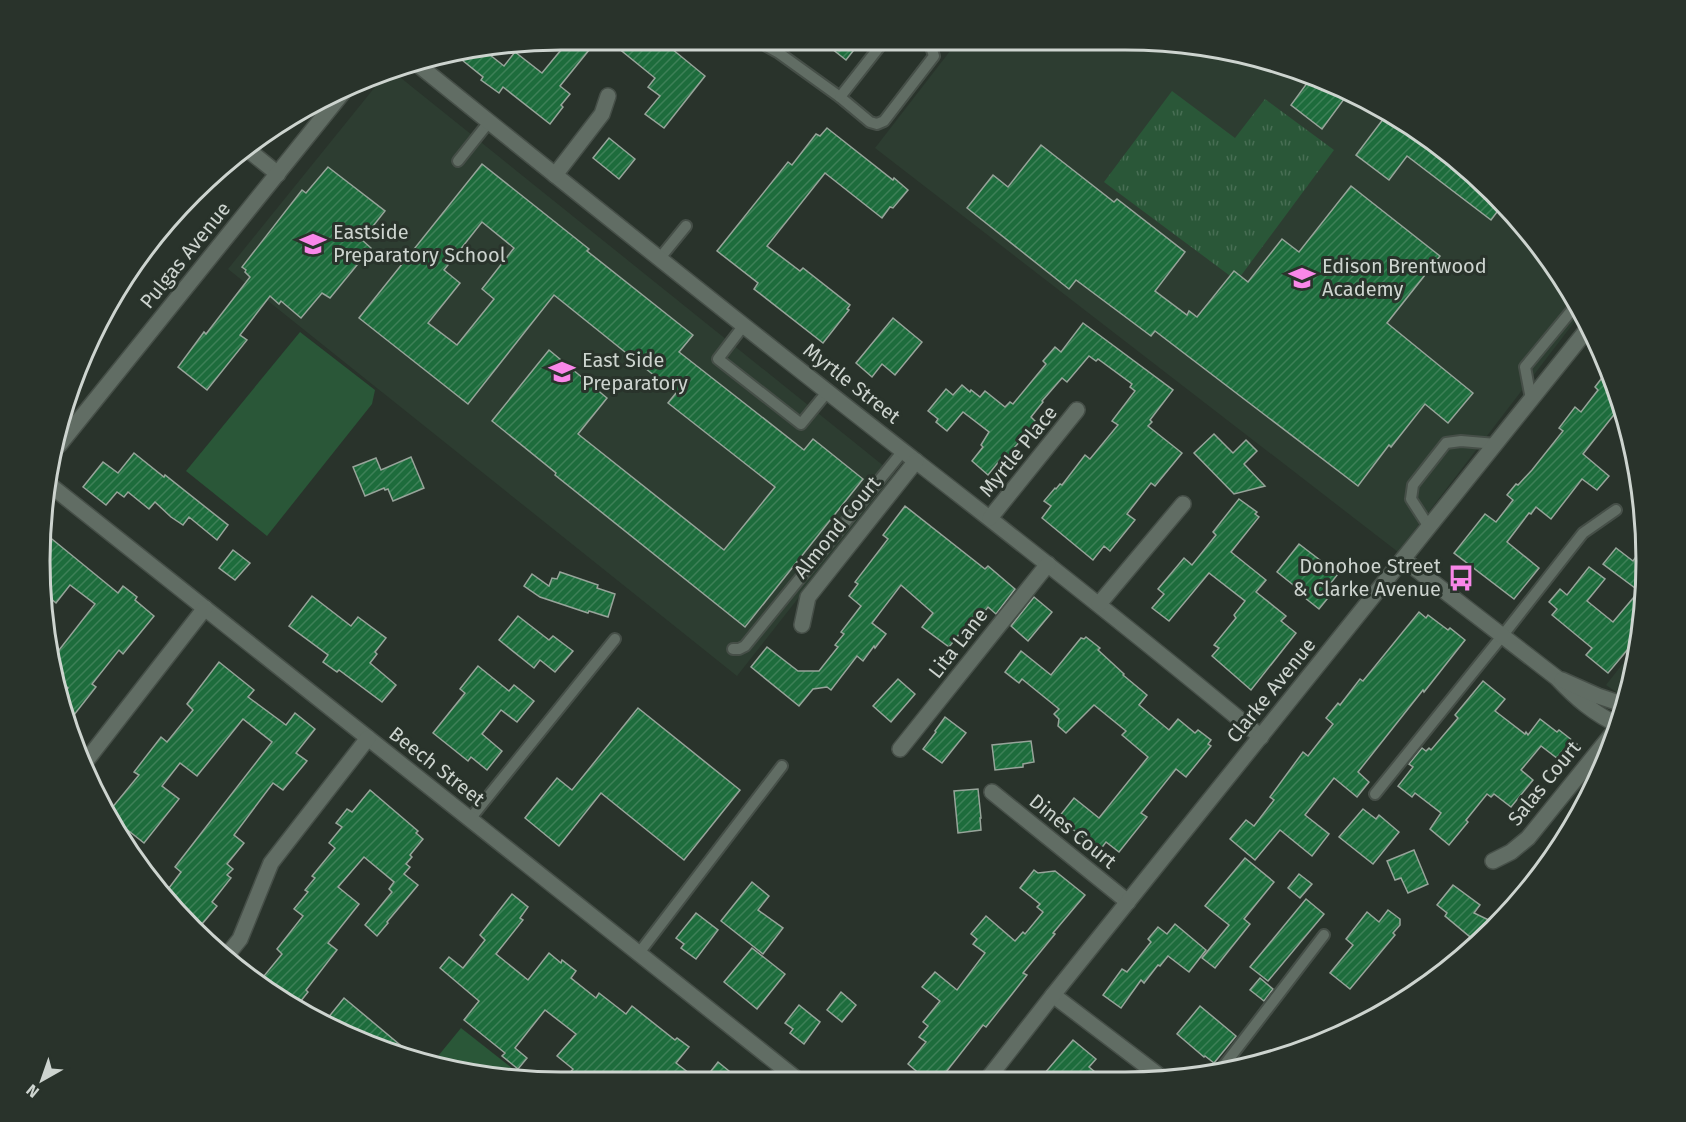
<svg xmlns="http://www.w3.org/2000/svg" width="1686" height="1122" viewBox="0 0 1686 1122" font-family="'Fira Sans',sans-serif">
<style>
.built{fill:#2d3d31}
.grass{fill:url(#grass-tufts)}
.garden{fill:#2a5738}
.building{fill:url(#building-hatch);stroke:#97a49a;stroke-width:1.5;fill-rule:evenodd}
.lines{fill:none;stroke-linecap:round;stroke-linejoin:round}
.lane-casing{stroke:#464f48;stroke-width:14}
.street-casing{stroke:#464f48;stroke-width:18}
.secondary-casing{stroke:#464f48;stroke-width:18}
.lane{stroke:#616d64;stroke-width:10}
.street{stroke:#616d64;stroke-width:15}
.secondary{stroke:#616d64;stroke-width:15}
.labels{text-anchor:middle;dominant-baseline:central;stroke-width:6;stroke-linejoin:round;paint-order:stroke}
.poi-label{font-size:20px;fill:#cdd4cf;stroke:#29332b;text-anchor:start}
.street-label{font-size:20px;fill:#cdd4cf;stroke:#29332b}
.rim{fill:none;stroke:#cdd4cf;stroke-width:3}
</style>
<defs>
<pattern id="grass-tufts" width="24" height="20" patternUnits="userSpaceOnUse" patternTransform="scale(1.5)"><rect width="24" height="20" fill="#2a5738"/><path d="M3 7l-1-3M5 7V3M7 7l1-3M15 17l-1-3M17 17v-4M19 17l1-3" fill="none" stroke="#486e54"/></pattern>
<pattern id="building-hatch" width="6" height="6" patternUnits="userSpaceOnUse" patternTransform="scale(1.5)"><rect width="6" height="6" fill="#1d6c3c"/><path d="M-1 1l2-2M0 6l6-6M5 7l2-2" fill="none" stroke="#3d8057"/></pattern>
</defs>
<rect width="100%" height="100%" fill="#29332b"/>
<!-- built -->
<g class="built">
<polygon points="957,42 1193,44 1356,93 1469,169 1539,244 1582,312 1398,552 875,148"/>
<polygon points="389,78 401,78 895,475 737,676 228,269 379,82"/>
<polygon points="1639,643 1626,699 1606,685"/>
</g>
<!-- grass -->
<polygon class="grass" points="1172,91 1235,138 1265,99 1334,150 1237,281 1104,182"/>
<!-- garden -->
<g class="garden">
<polygon points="300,332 375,390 372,404 267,536 186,471"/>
<polygon points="461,1028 526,1079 493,1078 434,1061"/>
</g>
<!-- building -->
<g class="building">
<polygon points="570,39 598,39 560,86 570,94 561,105 563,107 550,124 503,87 499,93 481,80 483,77 457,56 485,51 504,66 515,52 542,73"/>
<polygon points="607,39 679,40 672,49 705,76 664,128 645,114 660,96 648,87 655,78"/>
<polygon points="822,41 861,41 846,60"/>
<polygon points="1310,79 1350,91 1322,129 1291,105"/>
<polygon points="1387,114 1469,169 1503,204 1491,220 1407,156 1389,180 1356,155"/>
<polygon points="827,128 893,180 894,178 908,190 893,208 890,207 882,218 825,173 767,246 800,271 803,268 850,305 847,309 849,310 823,343 754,289 758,283 717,251 788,162 792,165 816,134 820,136"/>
<polygon points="609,138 635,159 619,179 593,158"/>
<polygon points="1041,145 1114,202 1117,199 1185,252 1155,291 1187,315 1189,311 1197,317 1234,271 1248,282 1282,239 1299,252 1351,186 1440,256 1387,323 1473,393 1448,423 1425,404 1391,447 1389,445 1358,486 1155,331 1151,336 1076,280 1069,289 967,208 993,175 1008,187"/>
<path d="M482,164L589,249L587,251L693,335L679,352L804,450L813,439L863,479L745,627L555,475L556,473L492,421L549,350L607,398L578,434L724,550L775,487L668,403L676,393L554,295L468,404L359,318ZM482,222L514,248L482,289L494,299L457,345L428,323L460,283L444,270Z"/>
<polygon points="328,167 385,211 362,240 371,248 330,298 322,293 301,318 281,301 279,304 270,296 240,335 247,340 207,390 178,367 204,332 206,334 250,277 245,272 246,270 242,267 302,190 306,193"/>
<polygon points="893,318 922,342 895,375 882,364 872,377 856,363"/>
<polygon points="1083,323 1173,390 1150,420 1152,422 1148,426 1182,453 1155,486 1151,483 1127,514 1135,520 1110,551 1104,546 1093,560 1042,518 1051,506 1044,501 1055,488 1056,489 1060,484 1062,485 1085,455 1090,459 1118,425 1112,421 1135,391 1130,387 1132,384 1098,359 1096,361 1089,356 1067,382 1062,378 1042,401 1043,402 1031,417 1036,422 1015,447 1017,449 1005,465 1000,460 988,475 972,461 983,447 981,445 989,432 963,412 947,431 936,422 938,419 928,411 946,389 953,395 962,385 970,392 971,390 980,397 985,391 1005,407 1010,402 1013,404 1046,364 1043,361 1055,347 1061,352"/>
<polygon points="1608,370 1623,409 1620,407 1583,454 1609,476 1597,490 1582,479 1551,519 1536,507 1531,514 1529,513 1507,542 1539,568 1514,599 1454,553 1485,514 1496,522 1513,500 1507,495 1516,484 1518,485 1532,470 1563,431 1559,428 1575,407 1581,412 1598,390 1595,387"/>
<polygon points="1214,434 1233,453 1246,440 1257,451 1244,464 1265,486 1234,494 1194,453"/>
<polygon points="134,453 164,477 165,475 228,525 217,540 189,517 183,525 171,517 155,502 149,509 128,492 124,497 117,492 106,505 83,487 103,462 118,473"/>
<polygon points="411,457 424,488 393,501 388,489 385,490 384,488 365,496 353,467 376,458 381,470"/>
<polygon points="1239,499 1257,512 1255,514 1259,517 1231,552 1266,580 1256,592 1286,616 1281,621 1296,633 1251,690 1212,656 1219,648 1214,645 1236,618 1234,615 1245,601 1209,573 1169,621 1152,608 1164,594 1158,589 1184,558 1192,565 1216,535 1213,532"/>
<polygon points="905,506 985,569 988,566 1015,589 996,614 988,607 977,621 973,617 949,647 922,627 933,613 901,585 872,623 886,634 875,648 874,646 863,661 857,656 831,690 827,687 813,689 799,706 751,667 767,647 798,671 819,671 838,647 835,645 844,634 841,632 861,606 849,596 858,584 855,582 888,539 883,535"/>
<polygon points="47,535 118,593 123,586 137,597 135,600 154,616 123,654 119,650 92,684 96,687 70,720 62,697 68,688 54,677 49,663 95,604 70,585 56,603 44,593 41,543"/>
<polygon points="1299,544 1338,574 1326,589 1332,593 1319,609 1295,590 1297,588 1277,572"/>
<polygon points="1645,544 1643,626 1637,634 1639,636 1608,673 1586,655 1592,648 1552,615 1557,609 1549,602 1560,589 1567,595 1589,567 1605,579 1587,601 1613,622 1639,591 1603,564 1616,548 1633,561"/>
<polygon points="233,550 250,563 235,580 219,568"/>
<polygon points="560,572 598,585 597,588 615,594 608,617 589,611 588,613 540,597 524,586 532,574 549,586 552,578 557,579"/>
<polygon points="312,596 351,626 358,617 386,638 375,652 377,654 370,663 396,685 382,702 339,670 337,672 323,662 328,655 289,626"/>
<polygon points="1034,597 1052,612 1028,641 1011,626"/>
<polygon points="1419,612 1426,618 1428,615 1448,630 1450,628 1465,640 1424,692 1423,690 1358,772 1369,782 1357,797 1334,778 1305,815 1329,834 1312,856 1280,830 1255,860 1230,839 1246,820 1254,826 1274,800 1270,797 1303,752 1308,756 1333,724 1326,718 1338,703 1340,705 1360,679 1363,681"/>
<polygon points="518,616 549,640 553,636 573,651 555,672 540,660 534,668 499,640"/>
<polygon points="1086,637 1100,648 1098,650 1124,674 1123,675 1147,695 1139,705 1169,730 1178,719 1195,733 1198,730 1211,740 1208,744 1211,746 1186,777 1176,769 1141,813 1147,817 1119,852 1106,842 1100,850 1058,818 1074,798 1099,818 1148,757 1122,735 1126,731 1094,705 1066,733 1058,726 1059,719 1054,714 1059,709 1022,679 1019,683 1005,672 1021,651 1051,675 1081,638 1084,639"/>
<polygon points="219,662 254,690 248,697 286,725 295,713 315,729 296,753 307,761 283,790 273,783 234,835 244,843 227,864 233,869 227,875 231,878 212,902 217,906 197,930 166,892 181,872 175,867 272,742 243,719 197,776 180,763 162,786 179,799 144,843 120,824 115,830 109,822 106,815 139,775 134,772 161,737 167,742 193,710 187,704"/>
<polygon points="478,666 509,691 514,685 534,701 517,722 501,710 482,734 502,751 487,770 471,757 468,761 433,733 465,693 460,689"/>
<polygon points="898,679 915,694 891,722 873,706"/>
<polygon points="1483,681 1505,699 1495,711 1525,734 1526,732 1528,735 1540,719 1557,732 1559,730 1577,744 1562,762 1541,746 1521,770 1533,780 1511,807 1494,794 1491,797 1487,794 1466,820 1468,822 1449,845 1430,829 1441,813 1415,793 1412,797 1398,786 1413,767 1409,764 1422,748 1426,751 1429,748 1431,750 1458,718 1455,715"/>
<polygon points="638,708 740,790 684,860 601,793 559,846 525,818 557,778 572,790"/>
<polygon points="945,717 966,733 942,763 923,749 936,732 935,731"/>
<polygon points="1031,741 1034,762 1023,764 1023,767 995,770 992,745"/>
<polygon points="978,789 981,818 980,818 981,830 958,833 954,791"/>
<polygon points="370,790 418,831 416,833 423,839 410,855 412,857 406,864 410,867 404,874 418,885 387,922 388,923 377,936 365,925 392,892 389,889 394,882 364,857 338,887 359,904 328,943 337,950 306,990 308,992 296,1007 259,982 282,954 277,949 303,916 294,909 308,892 305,890 315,878 312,876 335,848 329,843 342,827 336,823 347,809 352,812"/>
<polygon points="1363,809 1376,819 1379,815 1399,832 1373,864 1339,837"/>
<polygon points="1414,850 1428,884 1408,893 1401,878 1395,880 1387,861"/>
<polygon points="1245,858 1274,882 1244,919 1250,924 1215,968 1202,958 1229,925 1205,906"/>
<polygon points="1034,870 1038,873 1055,871 1085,895 1053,933 1055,934 1023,973 1027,975 986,1027 983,1025 939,1081 928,1081 908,1064 926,1042 919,1037 928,1026 923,1022 940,1001 922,987 935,972 957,990 985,953 973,944 977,939 971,934 986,916 1015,941 1023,932 1025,934 1043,912 1037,907 1040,904 1020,888"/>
<polygon points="1299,874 1312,884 1300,898 1288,888"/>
<polygon points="752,882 769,896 758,910 783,928 763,954 721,921"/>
<polygon points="1453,885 1480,905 1474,913 1497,924 1479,941 1469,936 1445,916 1447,913 1437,905"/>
<polygon points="512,894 528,907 520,918 523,920 496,954 528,980 549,953 561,963 562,960 576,971 571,978 596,998 599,993 626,1014 632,1006 675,1040 677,1038 689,1047 676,1063 698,1080 663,1079 655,1073 650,1079 565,1079 573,1069 557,1056 576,1034 545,1010 515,1048 527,1058 518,1069 502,1056 505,1053 464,1020 479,1001 440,968 449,957 463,968 485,940 480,935"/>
<polygon points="1306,899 1324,914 1268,981 1250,967"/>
<polygon points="1388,910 1400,919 1400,925 1393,933 1395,935 1350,989 1330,973 1353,945 1346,939 1367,912 1379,922"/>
<polygon points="696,913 718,930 696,959 681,948 684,944 676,938"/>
<polygon points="1175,924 1206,950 1189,972 1168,956 1160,966 1158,965 1144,983 1141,980 1121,1008 1103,995 1122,969 1127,972 1151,942 1148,939 1158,927 1167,934"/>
<polygon points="752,948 785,974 757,1009 724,982"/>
<polygon points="1260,978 1273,989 1264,1001 1250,990"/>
<polygon points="841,992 856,1005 842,1022 827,1010"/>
<polygon points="344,998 411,1054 330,1029 323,1024"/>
<polygon points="799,1005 820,1022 804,1044 790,1033 793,1029 785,1023"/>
<polygon points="1200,1006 1236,1036 1214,1063 1205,1056 1204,1057 1177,1034"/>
<polygon points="1073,1040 1096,1059 1089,1067 1107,1082 1038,1081"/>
<polygon points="718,1062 740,1080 704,1080"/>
</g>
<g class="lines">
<!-- lane casing -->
<g class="lane-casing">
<g id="lane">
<polyline points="756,40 779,53 840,97 870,122 877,124 884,121 934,56 931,47 926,42"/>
<polyline points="840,97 884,41"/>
<polyline points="458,161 489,122"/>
<polyline points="660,258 686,226"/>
<polyline points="744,325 718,359 801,424 828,391"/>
<polyline points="1531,399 1525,367 1577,304"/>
<polyline points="1429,527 1411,499 1413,485 1446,443 1461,441 1496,444"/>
<polyline points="733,649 739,649 745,646 903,451"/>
<polyline points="1375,794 1503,635 1583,533 1616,510"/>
<polyline points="470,819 615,639"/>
<polyline points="639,953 782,766"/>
<polyline points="1219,1072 1324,935"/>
</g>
</g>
<!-- street casing -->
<g class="street-casing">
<g id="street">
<path d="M416,63C582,197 749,331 917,462C1033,552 1148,643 1261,737"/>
<polyline points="247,149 278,174"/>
<polyline points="555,175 602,114 608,96"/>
<polyline points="50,485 798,1080"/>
<polyline points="990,518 1077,410"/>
<path d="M1403,559L1557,678C1577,699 1593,713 1620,726"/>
<polyline points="1099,604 1183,504"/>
<polyline points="802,625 808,597 916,461"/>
<polyline points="1562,680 1598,696 1625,705"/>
<polyline points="900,749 1048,564"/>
<polyline points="86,761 205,608"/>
<polyline points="992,792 1128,902"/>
<polyline points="1493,861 1511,852 1528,838 1621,723"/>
<polyline points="224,959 240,939 271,863 368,738"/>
<polyline points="1053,995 1166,1081"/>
<polyline points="986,1081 1053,995 1590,326"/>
</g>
</g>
<!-- secondary casing -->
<g class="secondary-casing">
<polyline id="secondary" points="59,445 344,91"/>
</g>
<!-- lane -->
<use href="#lane" class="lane"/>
<!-- street -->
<use href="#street" class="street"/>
<!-- secondary -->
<use href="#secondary" class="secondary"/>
</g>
<!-- icons -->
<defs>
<g id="school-bare" transform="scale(2.07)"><path d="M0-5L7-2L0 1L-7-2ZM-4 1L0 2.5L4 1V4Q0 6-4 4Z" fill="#f987e9" stroke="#29332b" stroke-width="2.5" paint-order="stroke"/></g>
<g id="bus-bare" transform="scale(2.07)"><path d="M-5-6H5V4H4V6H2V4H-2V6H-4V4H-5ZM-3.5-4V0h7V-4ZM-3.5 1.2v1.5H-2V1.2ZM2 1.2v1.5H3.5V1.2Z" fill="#f987e9" stroke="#29332b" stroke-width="2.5" paint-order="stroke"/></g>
</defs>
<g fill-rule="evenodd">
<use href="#school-bare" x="313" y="244"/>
<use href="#school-bare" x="1302" y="278"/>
<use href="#school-bare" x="562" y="372"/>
<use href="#bus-bare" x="1461" y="578"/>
</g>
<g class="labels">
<!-- poi labels -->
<g class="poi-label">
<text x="333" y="232">Eastside<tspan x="333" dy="23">Preparatory School</tspan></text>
<text x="1322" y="266">Edison Brentwood<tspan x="1322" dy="23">Academy</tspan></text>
<text x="582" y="360">East Side<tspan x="582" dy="23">Preparatory</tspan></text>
<text x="1441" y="566" text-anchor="end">Donohoe Street<tspan x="1441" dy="23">&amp; Clarke Avenue</tspan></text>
</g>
<!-- street labels -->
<g class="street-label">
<text transform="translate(185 255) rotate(-51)">Pulgas Avenue</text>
<text transform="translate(852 383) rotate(38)">Myrtle Street</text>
<text transform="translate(1018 451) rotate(-51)">Myrtle Place</text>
<text transform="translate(837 527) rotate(-51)">Almond Court</text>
<text transform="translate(958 643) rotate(-52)">Lita Lane</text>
<text transform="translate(1271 690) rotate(-51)">Clarke Avenue</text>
<text transform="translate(437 766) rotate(38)">Beech Street</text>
<text transform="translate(1544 783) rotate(-51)">Salas Court</text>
<text transform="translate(1073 831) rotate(39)">Dines Court</text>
</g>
</g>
<!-- crop -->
<path d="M0 0H1686V1122H0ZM561 50H1125A511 511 0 0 1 1636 561V561A511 511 0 0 1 1125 1072H561A511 511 0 0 1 50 561V561A511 511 0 0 1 561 50Z" fill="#29332b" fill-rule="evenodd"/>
<path class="rim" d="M561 50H1125A511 511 0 0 1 1636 561V561A511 511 0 0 1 1125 1072H561A511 511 0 0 1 50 561V561A511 511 0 0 1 561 50Z"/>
<!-- north arrow -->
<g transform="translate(42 1080) rotate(220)" stroke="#29332b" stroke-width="4.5" paint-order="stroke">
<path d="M0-4.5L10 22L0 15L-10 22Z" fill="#cdd4cf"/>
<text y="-9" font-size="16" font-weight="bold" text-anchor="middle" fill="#cdd4cf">N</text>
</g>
</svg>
